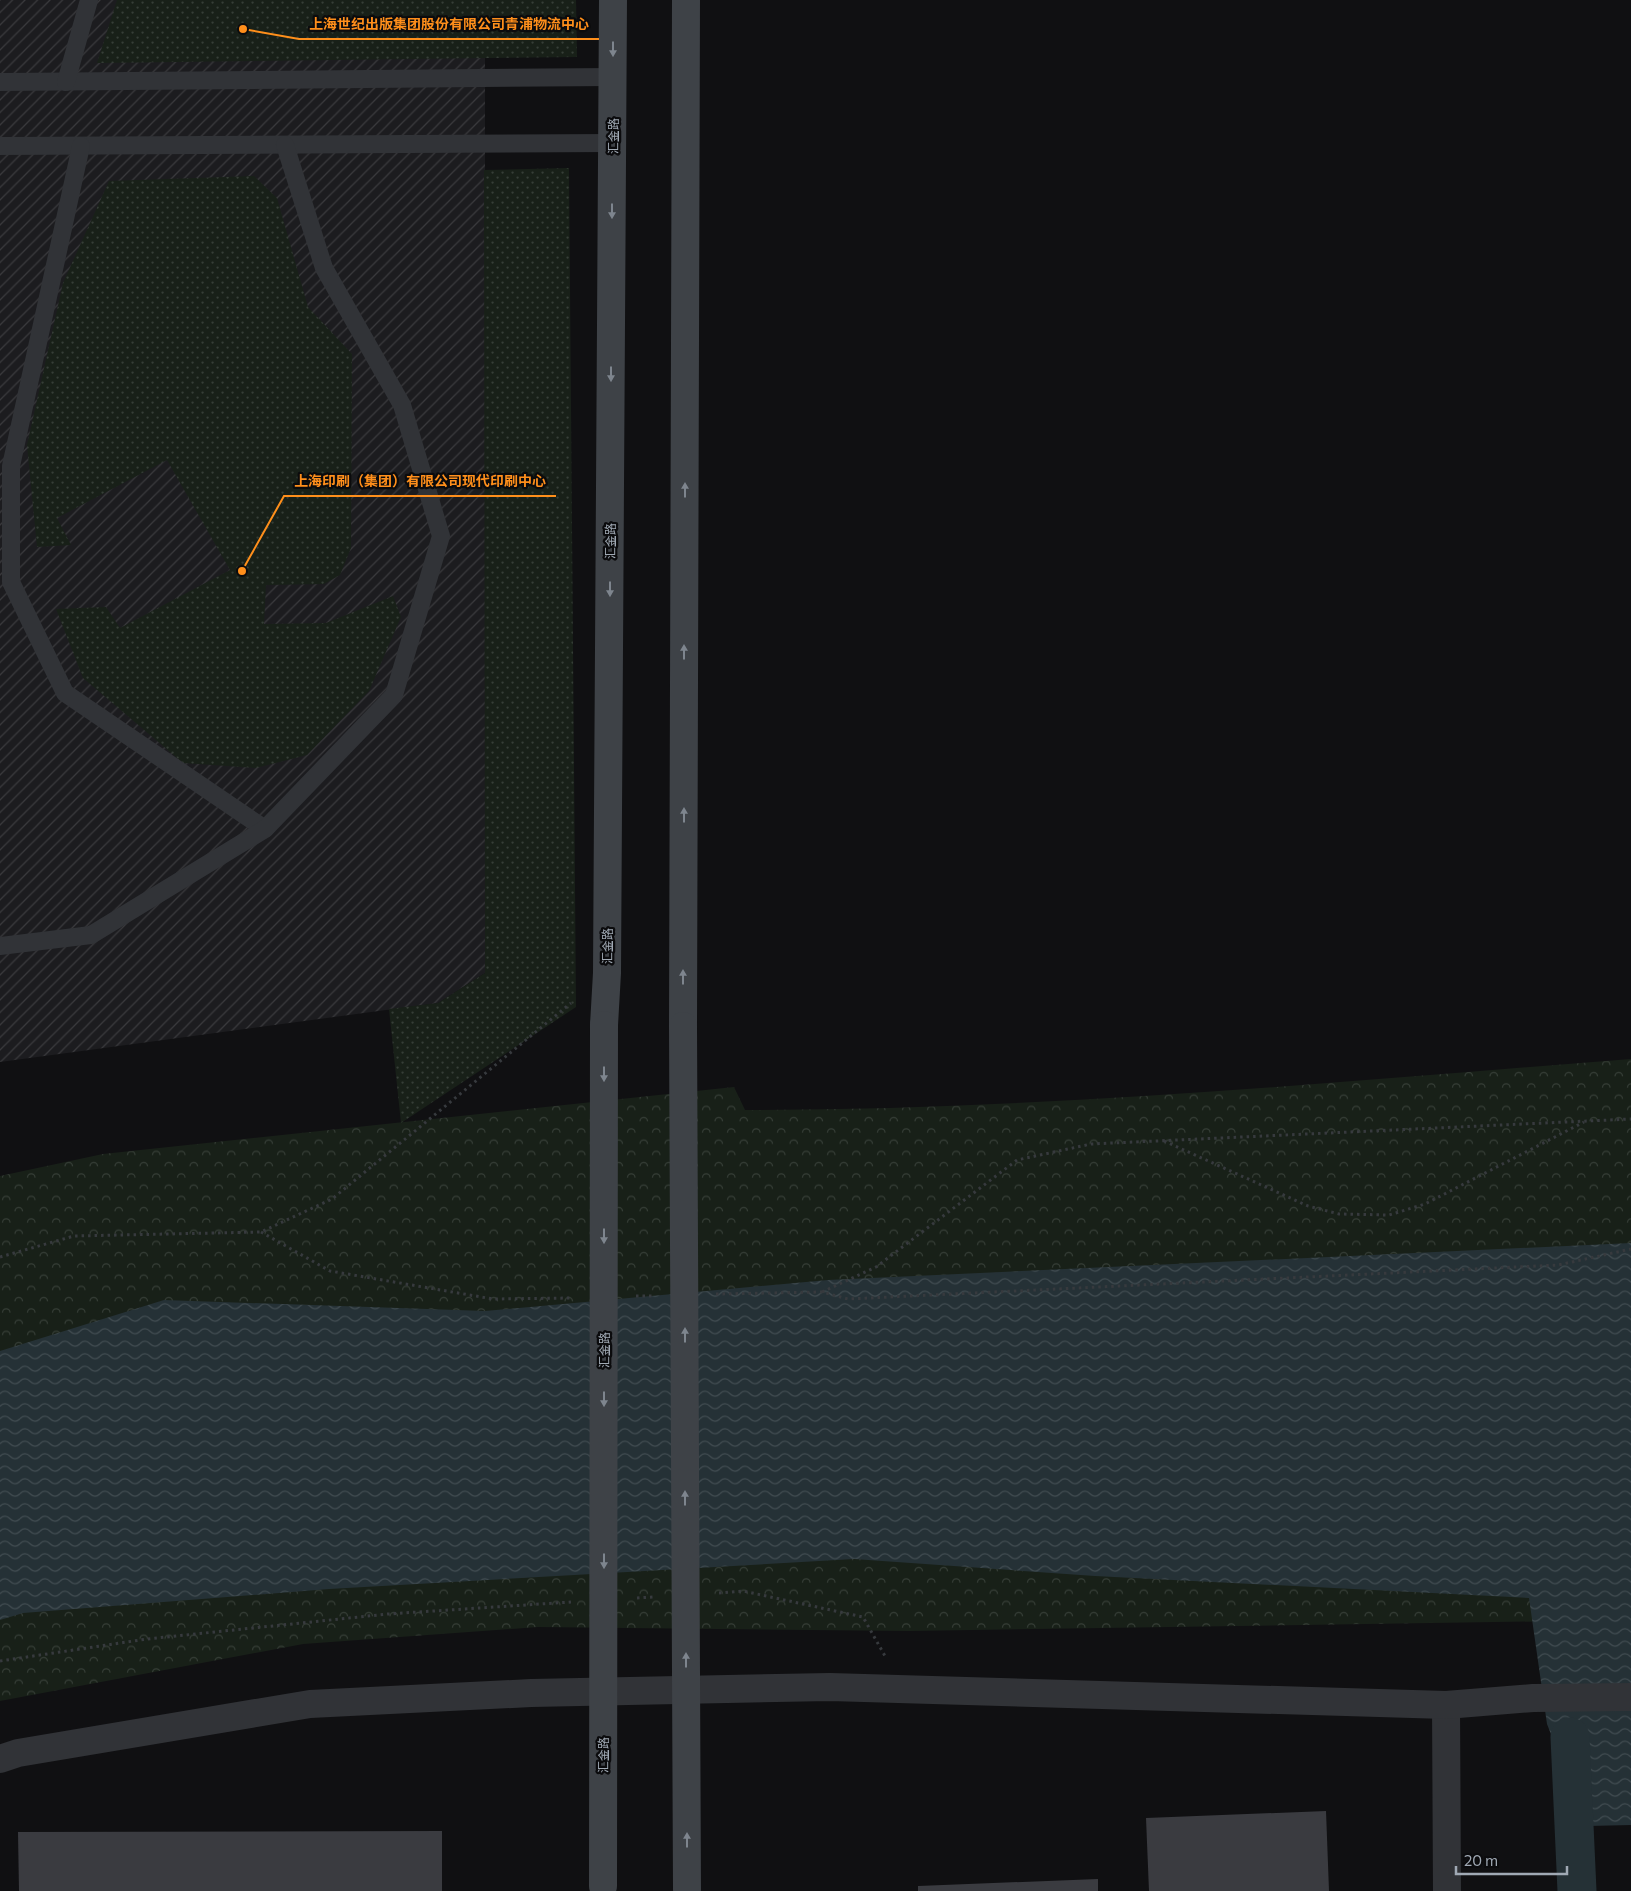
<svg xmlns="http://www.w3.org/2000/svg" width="1631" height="1891" viewBox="0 0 1631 1891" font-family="Commissioner,'Noto Sans SC',sans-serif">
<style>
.industrial{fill:url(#industrial-furrows)}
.park{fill:url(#park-crowns)}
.garden{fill:url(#garden-dots)}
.water{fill:url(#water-waves)}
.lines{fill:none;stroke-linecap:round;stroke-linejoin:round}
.canal{stroke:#253136;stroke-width:39}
.building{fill:#3a3b40}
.path{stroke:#373a3e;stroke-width:3;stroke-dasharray:2.5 4;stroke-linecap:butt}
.lane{stroke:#313337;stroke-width:18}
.street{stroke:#313337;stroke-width:28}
.secondary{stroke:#3e4247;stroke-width:28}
.secondary-bridge{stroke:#3e4247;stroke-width:28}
.oneway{fill:#7e858e}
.labels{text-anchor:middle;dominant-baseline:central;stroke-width:4.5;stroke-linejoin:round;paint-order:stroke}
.street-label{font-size:12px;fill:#a0a9b4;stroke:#0b0b0d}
.leader{fill:none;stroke:#ff8f1b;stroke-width:2}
.callout-dot{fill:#ff8f1b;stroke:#0b0b0d;stroke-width:2}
.callout-label{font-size:14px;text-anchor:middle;font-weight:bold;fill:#ff8f1b;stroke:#0b0b0d;stroke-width:4.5;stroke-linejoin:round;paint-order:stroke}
</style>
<defs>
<pattern id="industrial-furrows" width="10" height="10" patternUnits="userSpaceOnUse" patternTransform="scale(1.25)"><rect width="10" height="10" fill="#1c1c1f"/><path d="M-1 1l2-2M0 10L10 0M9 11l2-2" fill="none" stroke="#3a3a3d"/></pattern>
<pattern id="park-crowns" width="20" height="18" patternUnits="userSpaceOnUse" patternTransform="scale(1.25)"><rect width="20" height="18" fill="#182018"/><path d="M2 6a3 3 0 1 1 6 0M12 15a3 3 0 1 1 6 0" fill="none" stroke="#363e37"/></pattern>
<pattern id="garden-dots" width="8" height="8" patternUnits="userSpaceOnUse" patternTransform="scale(1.25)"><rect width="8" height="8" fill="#182018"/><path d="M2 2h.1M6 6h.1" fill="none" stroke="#363e37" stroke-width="1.8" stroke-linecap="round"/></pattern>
<pattern id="water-waves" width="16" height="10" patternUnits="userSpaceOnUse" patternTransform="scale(1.25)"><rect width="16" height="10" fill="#253136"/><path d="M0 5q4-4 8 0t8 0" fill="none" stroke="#414c51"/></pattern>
</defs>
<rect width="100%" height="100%" fill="#101012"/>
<!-- industrial -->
<polygon class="industrial" points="0,0 485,0 485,973 438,1003 0,1062"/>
<!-- park -->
<path class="park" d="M1631,1059V1620L909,1631L538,1627L303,1644L0,1701V1176L103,1154L734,1087L745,1110C1041,1110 1336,1082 1631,1059Z"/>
<!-- garden -->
<g class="garden">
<polygon points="117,0 576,0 577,57 97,63"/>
<polygon points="569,168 576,1007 401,1123 389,1009 438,1003 485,973 484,170"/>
<polygon points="254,176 277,198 308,307 352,354 351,548 340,575 324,584 266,585 264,624 326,623 393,596 401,617 369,691 307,755 256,768 183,763 83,678 56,609 106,607 120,628 230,570 167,460 57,518 71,545 37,547 27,445 63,283 109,181"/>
</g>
<!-- water -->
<polygon class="water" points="1631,1243 1631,1825 1587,1826 1547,1724 1529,1598 1095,1576 854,1559 329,1589 23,1613 0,1620 0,1351 164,1300 485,1311 828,1280"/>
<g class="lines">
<!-- canal -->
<polyline class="canal" points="1570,1737 1577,1891"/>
</g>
<!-- building -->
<g class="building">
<polygon points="1326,1811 1329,1891 1149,1891 1146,1818"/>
<polygon points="442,1831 442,1891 19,1891 18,1832"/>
<polygon points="1098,1879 1098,1891 918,1891 918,1886"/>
</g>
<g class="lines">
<!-- path -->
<g class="path">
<polyline points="1164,1141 1308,1206 1339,1214 1389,1215 1425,1204 1584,1122"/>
<polyline points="261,1232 330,1271 493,1299 570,1298"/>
<polyline points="0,1257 74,1236 261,1232 332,1199 571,1003"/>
<polyline points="822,1292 876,1267 1017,1160 1091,1144 1631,1119"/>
<polyline points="716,1294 822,1292 848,1299 1558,1265 1631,1249"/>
<polyline points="636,1296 652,1296"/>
<polyline points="719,1593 743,1591 863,1617 885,1656"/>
<polyline points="637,1598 653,1597"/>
<polyline points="0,1661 147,1639 388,1614 571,1602"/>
</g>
<!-- lane -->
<g class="lane">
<polyline points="0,82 613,77"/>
<polyline points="66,82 89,0"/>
<polyline points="0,146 613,143"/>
<polyline points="81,146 11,466 11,582 65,693 265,829"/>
<polyline points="0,946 91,935 265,829 394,695 441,536 402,405 324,268 285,145"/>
</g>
<!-- street -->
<g class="street">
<polyline points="1446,1705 1447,1891"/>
<polyline points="0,1759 18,1753 310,1704 531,1693 830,1687 1446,1705 1533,1698 1631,1697"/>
</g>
<!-- secondary -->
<g class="secondary">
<polyline points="604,1025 607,973 613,0"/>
<polyline points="683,1026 686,0"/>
</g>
<!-- secondary-bridge -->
<g class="secondary-bridge">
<polyline points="683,1026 687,1889"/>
<polyline points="603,1886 604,1025"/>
</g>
</g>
<!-- one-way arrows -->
<defs><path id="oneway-solid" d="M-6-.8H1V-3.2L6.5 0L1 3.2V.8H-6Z" transform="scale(1.25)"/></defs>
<g class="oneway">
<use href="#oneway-solid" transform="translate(613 49) rotate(90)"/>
<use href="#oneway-solid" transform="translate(612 211) rotate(90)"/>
<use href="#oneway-solid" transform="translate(611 374) rotate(90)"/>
<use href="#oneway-solid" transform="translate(685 490) rotate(-90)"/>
<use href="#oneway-solid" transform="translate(610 589) rotate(90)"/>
<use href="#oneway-solid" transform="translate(684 652) rotate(-90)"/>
<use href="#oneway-solid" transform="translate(684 815) rotate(-90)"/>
<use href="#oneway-solid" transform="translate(683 977) rotate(-90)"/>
<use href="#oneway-solid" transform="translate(604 1074) rotate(90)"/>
<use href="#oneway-solid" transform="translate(604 1236) rotate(90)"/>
<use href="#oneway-solid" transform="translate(685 1335) rotate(-90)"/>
<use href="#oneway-solid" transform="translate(604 1399) rotate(90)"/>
<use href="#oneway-solid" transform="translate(685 1498) rotate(-90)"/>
<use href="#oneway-solid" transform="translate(604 1561) rotate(90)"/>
<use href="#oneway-solid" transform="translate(686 1660) rotate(-90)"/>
<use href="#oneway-solid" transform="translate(687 1840) rotate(-90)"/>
</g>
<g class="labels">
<!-- street labels -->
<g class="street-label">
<text transform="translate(613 136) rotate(-90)">汇金路</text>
<text transform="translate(610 541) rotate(-90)">汇金路</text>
<text transform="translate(607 946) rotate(-90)">汇金路</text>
<text transform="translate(604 1350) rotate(-90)">汇金路</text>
<text transform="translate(603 1755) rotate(-90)">汇金路</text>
</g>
</g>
<!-- callouts -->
<path class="leader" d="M243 29L299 39H599M242 571L284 496H556"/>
<g class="callout-dot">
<circle cx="243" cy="29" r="5"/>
<circle cx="242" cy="571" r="5"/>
</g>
<g class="callout-label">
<text x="449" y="29">上海世纪出版集团股份有限公司青浦物流中心</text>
<text x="420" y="486">上海印刷（集团）有限公司现代印刷中心</text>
</g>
<!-- scale -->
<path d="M1456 1866v8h111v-8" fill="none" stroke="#a0a9b4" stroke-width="2.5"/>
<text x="1464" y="1866" font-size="15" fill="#a0a9b4" stroke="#0b0b0d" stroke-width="4" paint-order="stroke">20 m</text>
</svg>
